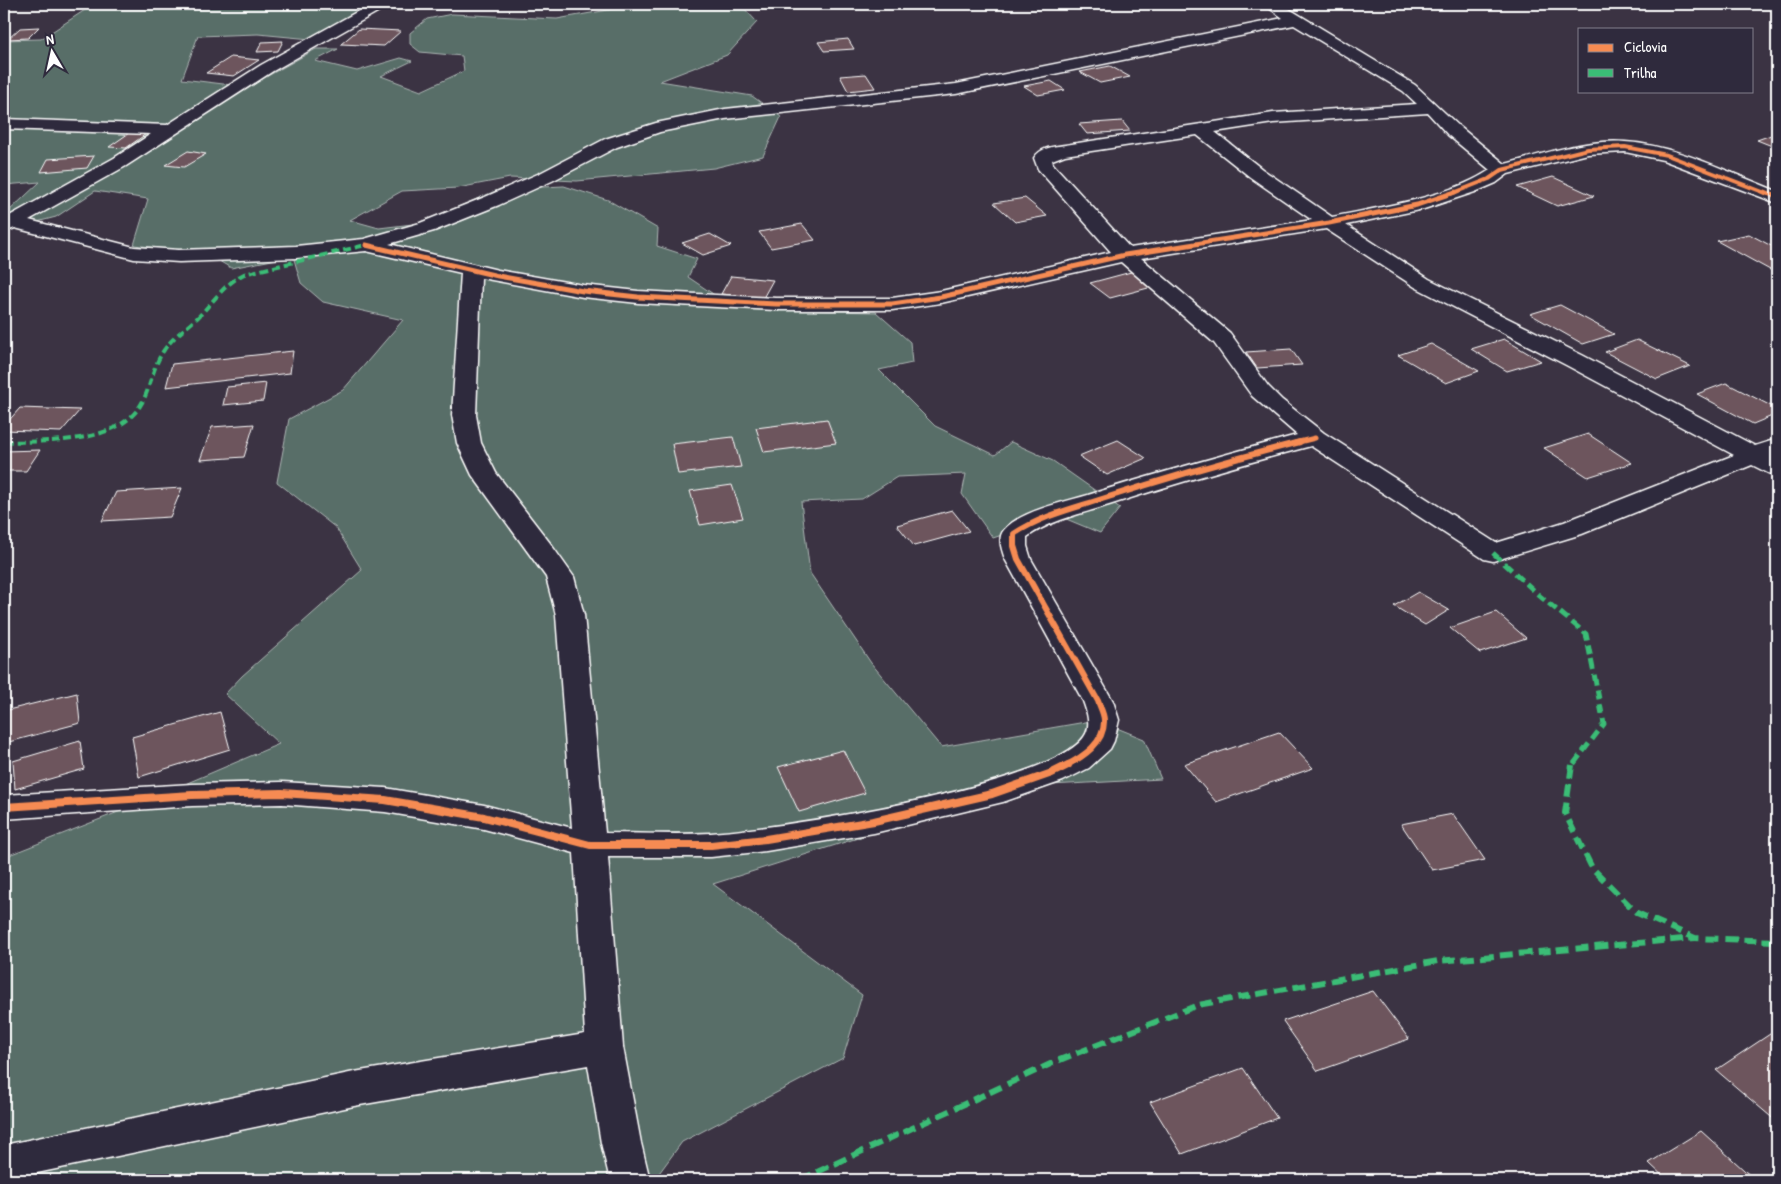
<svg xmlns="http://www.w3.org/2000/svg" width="1781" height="1184" viewBox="0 0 1781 1184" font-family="'Patrick Hand',sans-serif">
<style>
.green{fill:#596e68;stroke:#acb6b4}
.building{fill:#6d555d;stroke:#fff}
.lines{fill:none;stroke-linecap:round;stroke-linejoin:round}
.minor-casing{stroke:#fff;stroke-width:3}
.minor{fill:#2f2a3d;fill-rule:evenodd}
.quiet-far2{stroke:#3abd76;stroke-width:4;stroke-dasharray:8 4;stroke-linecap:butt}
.quiet-far1{stroke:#3abd76;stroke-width:5;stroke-dasharray:10 5;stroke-linecap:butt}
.quiet{stroke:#3abd76;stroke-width:6;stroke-dasharray:13 6;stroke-linecap:butt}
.cycleway-far3-casing{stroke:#2f2a3d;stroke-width:5.5}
.cycleway-far2-casing{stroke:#2f2a3d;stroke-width:8}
.cycleway-far1-casing{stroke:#2f2a3d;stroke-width:9}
.cycleway-casing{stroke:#2f2a3d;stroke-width:11}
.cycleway-far3{stroke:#f68b52;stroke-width:4}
.cycleway-far2{stroke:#f68b52;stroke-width:5}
.cycleway-far1{stroke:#f68b52;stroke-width:6}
.cycleway{stroke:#f68b52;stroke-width:8}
</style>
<rect width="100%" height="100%" fill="#3b3343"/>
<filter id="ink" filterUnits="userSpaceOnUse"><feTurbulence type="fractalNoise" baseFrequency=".02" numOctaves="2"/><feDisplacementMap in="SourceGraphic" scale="10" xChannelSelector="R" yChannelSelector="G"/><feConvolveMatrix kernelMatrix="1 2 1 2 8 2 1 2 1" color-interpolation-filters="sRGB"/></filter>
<g filter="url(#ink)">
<!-- green -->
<polygon class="green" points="94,4 372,4 354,22 311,39 258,34 198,36 182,79 248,87 316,49 338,49 315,61 357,71 401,58 412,61 381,76 421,91 464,71 462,56 420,52 410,44 410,33 427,19 452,14 557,19 642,4 740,4 757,22 727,55 660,81 752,96 781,117 763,156 714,168 577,181 510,178 458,188 402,191 350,220 379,228 421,223 500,189 564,186 608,200 658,229 657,246 697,259 688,277 728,304 818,311 876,312 910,342 912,363 879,370 935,426 995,455 1011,442 1053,461 1120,508 1100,533 1059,516 993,538 962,494 966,474 897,477 862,499 801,502 810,573 871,663 941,747 1097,720 1144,739 1161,779 996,788 886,829 713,884 862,995 843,1058 682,1142 654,1180 4,1180 4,857 131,807 279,744 225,694 242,676 362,570 336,528 277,482 289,419 343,390 403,320 323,302 301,283 293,256 231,268 207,254 134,245 148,199 95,191 56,217 10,229 8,212 40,182 4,185 4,40 41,39"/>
<!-- building -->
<g class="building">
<polygon points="39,27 28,38 8,39 20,28"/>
<polygon points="359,29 401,31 384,46 341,44"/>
<polygon points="848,39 854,49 824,51 818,42"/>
<polygon points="283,41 278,51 257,52 262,42"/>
<polygon points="231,57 259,60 234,76 206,73"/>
<polygon points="1110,66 1130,77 1100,83 1080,72"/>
<polygon points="866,74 875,88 848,91 840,76"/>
<polygon points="1051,81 1065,90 1038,95 1024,86"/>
<polygon points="1122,121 1130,131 1087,134 1079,124"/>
<polygon points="132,131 149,132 126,148 109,147"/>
<polygon points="1774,134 1777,136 1777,148 1757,140"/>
<polygon points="188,151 206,154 184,167 165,165"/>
<polygon points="94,156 87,168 41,172 48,159"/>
<polygon points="1553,177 1594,196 1557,206 1517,187"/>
<polygon points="1025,198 1047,216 1015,222 994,203"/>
<polygon points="802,224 815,240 771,248 759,232"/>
<polygon points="710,234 731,246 703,255 682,243"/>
<polygon points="1749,234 1777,249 1777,268 1770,270 1717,241"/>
<polygon points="1131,272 1152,287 1110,298 1090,283"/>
<polygon points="731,276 773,280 763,298 721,294"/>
<polygon points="1560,305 1614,334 1583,344 1530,314"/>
<polygon points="1504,339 1541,361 1507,371 1471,349"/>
<polygon points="1637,340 1690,366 1657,379 1605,352"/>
<polygon points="1431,344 1479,371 1446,383 1398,355"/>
<polygon points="1291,349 1302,365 1257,368 1246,352"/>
<polygon points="293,351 290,373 166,387 172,364"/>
<polygon points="266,383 263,401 223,405 227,387"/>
<polygon points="1726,383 1777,409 1777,414 1753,424 1697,394"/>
<polygon points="20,408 80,410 61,432 4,430 4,426"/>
<polygon points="827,419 836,443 764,452 756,428"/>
<polygon points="254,424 244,457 200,460 212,427"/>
<polygon points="1588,434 1632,463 1588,477 1544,448"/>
<polygon points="733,437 741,467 678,474 672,444"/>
<polygon points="1118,440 1146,458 1107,475 1079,456"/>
<polygon points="40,450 26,471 4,471 4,451"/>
<polygon points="732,485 743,518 700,525 690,491"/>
<polygon points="182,488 170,517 102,521 116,492"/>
<polygon points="952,510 969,531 914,546 897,525"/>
<polygon points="1418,592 1449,610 1425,625 1394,606"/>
<polygon points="1496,612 1526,638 1480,653 1450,628"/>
<polygon points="77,693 80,723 5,743 4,711"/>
<polygon points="220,712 230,749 139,777 132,737"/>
<polygon points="1279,732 1313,768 1216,802 1184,764"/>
<polygon points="80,741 84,769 15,789 13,761"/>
<polygon points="843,750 865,793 799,812 778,767"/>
<polygon points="1453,814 1485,860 1432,870 1401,824"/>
<polygon points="1373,991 1409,1039 1318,1071 1283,1021"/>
<polygon points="1776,1030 1777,1031 1777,1122 1716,1070"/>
<polygon points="1243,1068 1277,1118 1182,1154 1150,1102"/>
<polygon points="1701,1131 1755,1180 1667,1180 1649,1163"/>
</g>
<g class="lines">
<!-- minor casing -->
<g class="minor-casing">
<path id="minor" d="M371,4H388L386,7L273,71L126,166L29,220L134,247L179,250L296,246L364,239L420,223L485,197L540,173L605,139L656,123L725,109L956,84L1283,18L1264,4H1281L1415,85L1460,127L1505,164C1544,154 1585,139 1625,142C1676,145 1730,173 1777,191V203L1663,160L1625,152L1588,154L1508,174L1496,183L1475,192L1424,209L1346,225L1429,279L1582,355L1755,446L1777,439V455L1773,456L1777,458V475L1768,473L1752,465L1582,534L1493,561L1484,559L1311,446C1243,464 1176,483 1109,505C1081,514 1051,520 1027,537V546L1031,559L1113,701L1119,720L1114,741L1110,749L1089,768L1063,781L1003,802L874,833L766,851L711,857H608L623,1047L641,1143L650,1180H610L601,1143L588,1065L354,1106L4,1180V1145L354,1072L585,1034L574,853L484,829L385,812L282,804L192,806L4,819V795L192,784L282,782L385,788L484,805L572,828L556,615L546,577L472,475L457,443L452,415L461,273L366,251L296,258L179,262L134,259L15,228L4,232V219L114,158L151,134L4,129V119L167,125L261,65ZM1294,25L1403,91L1417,104L1273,113L1065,145C1053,147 1041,147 1034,158L1038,169L1111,252L941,291L892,298H776L638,291L583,285L498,270L389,244L434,231L499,205L552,181L617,147L660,132L725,119L956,94ZM1428,113L1448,135L1490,170C1451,197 1380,207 1332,217L1262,169L1215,132L1273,123ZM1197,135L1250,177L1312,220L1130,248L1053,164L1052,160L1065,155ZM1326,229L1415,287L1566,365L1734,455L1564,522L1496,543L1324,433L1282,400L1268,386L1230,333L1141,258ZM1121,262L1214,343L1252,396L1297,435C1227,454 1157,473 1088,495C1064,502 1020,511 1004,530C997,538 1002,550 1005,559L1083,701C1087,712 1092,726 1084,737C1049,787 777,829 711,833C676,835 640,833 605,833L584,615L574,577L550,543L496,473L481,443L476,415L481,278L583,297L638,303L776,310H892L941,303Z"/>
</g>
<!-- minor -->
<use href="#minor" class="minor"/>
<!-- quiet-far2 -->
<path class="quiet-far2" d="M4,442C45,441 115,445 140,406C151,389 152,367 164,350C174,335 190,326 202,313C216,298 225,284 244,274L366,245"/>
<!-- quiet-far1 -->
<polyline class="quiet-far1" points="1493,553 1541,597 1586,634 1604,724 1572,766"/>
<!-- quiet -->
<g class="quiet">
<polyline points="1572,765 1565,813 1592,868 1637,913 1695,938 1777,941"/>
<polyline points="800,1180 1057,1061 1198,1005 1438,961 1695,938"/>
</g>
<!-- cycleway-far3 casing -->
<g class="cycleway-far3-casing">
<polyline id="cycleway-far3" points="1451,194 1489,179 1502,170 1588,149 1625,147 1667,155 1768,194"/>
</g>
<!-- cycleway-far2 casing -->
<g class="cycleway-far2-casing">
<g id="cycleway-far2">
<polyline points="1765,192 1777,197"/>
<polyline points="366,245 498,276 583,291 638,297 776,304 892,304 941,297 1125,255 1329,223 1417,205 1455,192"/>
<polyline points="1295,443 1315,438"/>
</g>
</g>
<!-- cycleway-far1 casing -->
<g class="cycleway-far1-casing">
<path id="cycleway-far1" d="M1065,766C1083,757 1105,743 1104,720C1104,714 1100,707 1098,701L1018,559L1014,546V534C1041,516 1071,509 1102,499C1167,478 1233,459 1300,442"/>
</g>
<!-- cycleway casing -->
<g class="cycleway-casing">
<polyline id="cycleway" points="4,807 192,795 282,793 385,800 484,817 590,845 711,845 766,839 874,821 992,794 1052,773 1068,765"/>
</g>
<!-- cycleway-far3 -->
<use href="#cycleway-far3" class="cycleway-far3"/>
<!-- cycleway-far2 -->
<use href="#cycleway-far2" class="cycleway-far2"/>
<!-- cycleway-far1 -->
<use href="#cycleway-far1" class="cycleway-far1"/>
<!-- cycleway -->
<use href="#cycleway" class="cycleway"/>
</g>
</g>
<!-- margin -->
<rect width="1781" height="1184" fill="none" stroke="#2f2a3d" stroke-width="20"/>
<rect x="10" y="10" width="1761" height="1164" fill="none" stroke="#fff" stroke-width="2" filter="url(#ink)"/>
<!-- legend -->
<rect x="1578" y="28" width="175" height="65" fill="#2f2a3d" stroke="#827f8b"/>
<rect x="1588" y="44" width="25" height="8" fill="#f68b52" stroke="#827f8b"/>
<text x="1624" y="52" font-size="15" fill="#ffffff">Ciclovia</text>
<rect x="1588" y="69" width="25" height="8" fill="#3abd76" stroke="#827f8b"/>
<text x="1624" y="78" font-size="15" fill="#ffffff">Trilha</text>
<!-- north arrow -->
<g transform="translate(52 52) rotate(351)" stroke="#2f2a3d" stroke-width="4" paint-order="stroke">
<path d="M0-4L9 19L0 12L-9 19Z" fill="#ffffff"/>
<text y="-8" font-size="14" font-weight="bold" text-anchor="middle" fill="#ffffff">N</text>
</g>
</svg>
